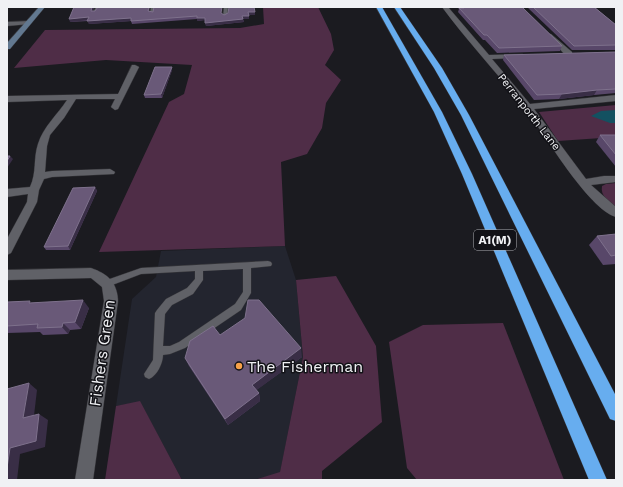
<svg xmlns="http://www.w3.org/2000/svg" width="623" height="487" viewBox="0 0 623 487" font-family="'Work Sans',sans-serif">
<style>
.built{fill:#23252f}
.green{fill:#4f2d47}
.water{fill:#135161}
.lines{fill:none;stroke-linecap:round;stroke-linejoin:round}
.lane-casing{stroke:#353539;stroke-width:1}
.street-casing{stroke:#353539;stroke-width:1}
.secondary-casing{stroke:#353539;stroke-width:1}
.highway-casing{stroke:#353539;stroke-width:1}
.lane{fill:#606167;fill-rule:evenodd}
.street{fill:#606167;fill-rule:evenodd}
.secondary{fill:#627890;fill-rule:evenodd}
.highway{fill:#67adef;fill-rule:evenodd}
.wall{fill:#584769}
.shaded-wall{fill:#392e46}
.building{fill:#695978;stroke:#7e718c}
.poi-dot{fill:#f7a149;stroke:#121217;stroke-width:1.5}
.labels{text-anchor:middle;dominant-baseline:central;stroke-width:3;stroke-linejoin:round;paint-order:stroke}
.far-street-label{font-size:11px;fill:#f0f1f4;stroke:#121217}
.shield{fill:#121217;stroke:#adaeb2;stroke-width:1}
.shield-label{font-size:12px;font-weight:bold;fill:#f0f1f4}
.near-street-label{font-size:16px;fill:#f0f1f4;stroke:#121217}
.near-poi-label{font-size:16px;fill:#f0f1f4;stroke:#121217;text-anchor:start}
</style>
<rect width="100%" height="100%" fill="#1b1b20"/>
<!-- built -->
<polygon class="built" points="285,246 296,280 303,357 280,473 254,480 182,480 140,402 116,406 132,299 156,277 161,251"/>
<!-- green -->
<g class="green">
<polygon points="263,7 318,7 331,34 334,50 325,65 341,80 326,103 322,128 307,154 281,162 285,246 99,252 169,102 184,94 192,65 106,60 14,68 45,30 240,28 264,24"/>
<polygon points="616,105 616,137 558,141 539,112"/>
<path d="M616,183V207C609,201 600,196 602,186L606,184Z"/>
<polygon points="336,276 376,346 382,422 322,471 322,480 254,480 280,472 303,357 296,280"/>
<polygon points="503,323 564,480 417,480 407,468 389,342 423,325"/>
<polygon points="140,401 182,480 105,480 116,406"/>
</g>
<!-- water -->
<polygon class="water" points="616,110 616,123 610,123 591,116 601,111"/>
<g class="lines">
<!-- lane casing -->
<g class="lane-casing">
<g id="lane">
<polygon points="96,7 100,7 95,13 93,13"/>
<polygon points="151,7 155,7 153,14 150,13"/>
<polygon points="224,7 228,7 227,16 225,17 223,16"/>
<path d="M268,261L271,262L272,264L271,266L251,268V293L241,310L185,348L170,354L163,355C163,363 157,376 149,379L145,377L144,374L153,360L155,313L157,310L166,299L187,288L195,279V271L141,274L107,287L104,285L103,283L104,281L141,268ZM243,269V292L235,304L179,342L170,346H163L165,314L172,305L193,294L203,280V271Z"/>
</g>
</g>
<!-- street casing -->
<g class="street-casing">
<g id="street">
<path d="M442,7H448L489,55L523,54L524,56L520,58L492,59L530,104L616,95V101L534,109L586,179L604,176H616V182L591,185L616,207V217C588,209 544,133 525,108C498,74 468,42 442,7Z"/>
<polygon points="28,21 30,22 30,24 7,26 7,22"/>
<polygon points="551,34 572,52 572,56 566,56 549,37 549,35"/>
<path d="M132,65H135L139,67L118,109L115,110L111,107L115,99H76L64,118L50,135L47,146L45,172L52,171L110,169L115,172L114,174L52,177L44,179L39,190L37,202L11,253L7,255V239L27,202L28,194L7,197V189L30,187C37,172 33,159 38,144C43,127 58,114 67,100L7,102V96L118,94Z"/>
<path d="M91,268C108,274 117,282 118,301L93,480H75L104,301L102,287L91,278L7,280V270Z"/>
</g>
</g>
<!-- secondary casing -->
<g class="secondary-casing">
<polygon id="secondary" points="39,7 45,7 10,49 7,49 7,43"/>
</g>
<!-- highway casing -->
<g class="highway-casing">
<g id="highway">
<polygon points="376,7 382,7 442,112 472,174 607,480 589,480 462,174 434,112"/>
<polygon points="394,7 400,7 442,68 469,115 616,396 616,421 610,419 461,115 434,68"/>
</g>
</g>
<!-- lane -->
<use href="#lane" class="lane"/>
<!-- street -->
<use href="#street" class="street"/>
<!-- secondary -->
<use href="#secondary" class="secondary"/>
<!-- highway -->
<use href="#highway" class="highway"/>
</g>
<!-- wall -->
<g class="wall">
<polygon points="74,7 94,7 93,11 95,11 98,7 150,7 149,11 153,12 222,14 224,15 255,12 255,15 249,15 249,19 243,19 244,22 206,26 205,20 197,21 197,19 132,24 131,21 89,24 88,21 70,22"/>
<polygon points="457,7 522,7 562,46 560,51 497,53 485,40 483,40 458,12 459,9"/>
<polygon points="527,7 594,7 616,25 616,50 572,50"/>
<polygon points="616,52 616,93 594,95 559,99 534,100 503,60 504,55"/>
<polygon points="172,70 162,98 145,98 144,95"/>
<polygon points="600,135 616,135 616,167 596,142"/>
<polygon points="95,187 97,191 70,250 46,250 44,247"/>
<polygon points="616,234 616,264 603,265 589,245 597,236"/>
<polygon points="7,302 32,303 89,308 81,329 70,330 68,334 43,335 40,332 7,333"/>
<polygon points="220,335 302,357 256,390 259,393 260,401 228,425 189,366 185,358"/>
</g>
<!-- shaded-wall -->
<g class="shaded-wall">
<polygon points="92,7 94,7 92,14 91,11"/>
<rect x="248" y="12" width="7" height="3"/>
<polygon points="242,16 249,16 249,19 243,19"/>
<polygon points="89,17 90,20 70,22 69,19"/>
<polygon points="131,18 132,21 89,24 87,21"/>
<polygon points="197,18 205,18 205,20 197,21"/>
<polygon points="243,19 244,22 206,26 205,23"/>
<polygon points="172,67 172,70 162,98 161,94"/>
<polygon points="597,90 594,95 559,99 562,94"/>
<polygon points="10,156 13,159 7,168 7,161"/>
<polygon points="95,187 97,191 70,250 68,246"/>
<polygon points="83,300 89,308 81,329 75,322"/>
<polygon points="63,323 70,330 68,334 62,327"/>
<polygon points="301,348 302,357 254,392 252,385"/>
<polygon points="29,383 37,390 33,424 23,418"/>
<polygon points="259,393 260,401 228,425 225,419"/>
<polygon points="39,414 48,420 45,447 20,454 17,480 7,480 7,468 10,448"/>
</g>
<!-- building -->
<g class="building">
<polygon points="74,7 92,7 91,11 95,11 98,7 149,7 148,11 153,12 154,7 222,7 221,13 224,15 228,13 229,7 254,7 255,12 248,12 249,16 242,16 243,19 205,23 205,18 197,18 197,16 131,21 131,18 87,21 89,17 69,19"/>
<polygon points="463,7 522,7 562,46 499,48 487,35 484,35 459,8 464,8"/>
<polygon points="533,7 594,7 616,25 616,45 574,46"/>
<polygon points="616,52 616,89 597,90 562,94 537,95 504,55"/>
<polygon points="155,67 172,67 161,94 144,95"/>
<polygon points="600,135 616,135 616,155"/>
<polygon points="7,156 10,156 7,161"/>
<polygon points="95,187 68,246 44,247 73,188"/>
<polygon points="616,234 616,255 611,256 597,236"/>
<polygon points="83,300 75,322 63,323 62,327 37,328 38,324 7,326 7,302 30,301 29,303"/>
<polygon points="248,300 259,300 301,348 252,385 259,393 225,419 185,358 190,341 213,326 220,335 245,318"/>
<polygon points="29,383 23,418 39,414 36,441 10,448 7,468 7,389"/>
</g>
<!-- markers -->
<circle class="poi-dot" cx="239" cy="366" r="4"/>
<g class="labels">
<!-- far-street labels -->
<g class="far-street-label">
<text transform="translate(529 112) rotate(52)">Perranporth Lane</text>
</g>
<!-- shield labels -->
<rect class="shield" x="474" y="230" width="42" height="20" rx="3"/>
<g class="shield-label">
<text x="495" y="240">A1(M)</text>
</g>
<!-- near-street labels -->
<g class="near-street-label">
<text transform="translate(102 353) rotate(-82)">Fishers Green</text>
</g>
<!-- near-poi labels -->
<g class="near-poi-label">
<text x="247" y="366">The Fisherman</text>
</g>
</g>
<!-- border -->
<rect width="623" height="487" fill="none" stroke="#f0f1f4" stroke-width="16"/>
</svg>
